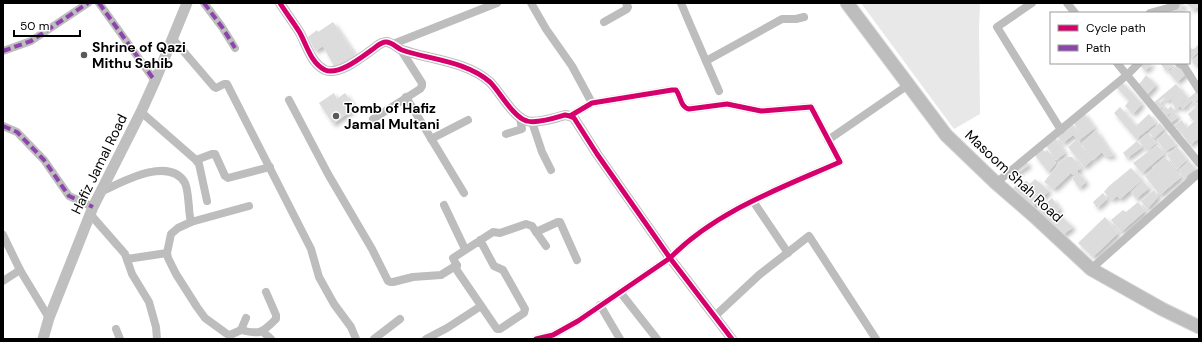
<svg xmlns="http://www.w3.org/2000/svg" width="1202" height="342" viewBox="0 0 1202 342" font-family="'DM Sans',sans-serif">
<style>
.green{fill:#e8e8e8}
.building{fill:#dcdcdc;filter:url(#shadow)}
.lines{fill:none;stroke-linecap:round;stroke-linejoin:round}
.primary-casing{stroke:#dbdbdb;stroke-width:15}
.minor{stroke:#bdbdbd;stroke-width:8}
.tertiary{stroke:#bdbdbd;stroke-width:10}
.secondary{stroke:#bfbfbf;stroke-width:11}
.primary{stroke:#bdbdbd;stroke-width:13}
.quiet{stroke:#8e44ad;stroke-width:4;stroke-dasharray:8 4;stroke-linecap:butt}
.cycleway-casing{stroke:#fff;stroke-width:8}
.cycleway{stroke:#d6006c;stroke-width:5}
.poi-dot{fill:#595959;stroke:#fff;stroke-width:1.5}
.labels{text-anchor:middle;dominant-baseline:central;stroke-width:3;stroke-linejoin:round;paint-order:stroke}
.poi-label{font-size:14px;font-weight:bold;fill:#000;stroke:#fff;text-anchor:start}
.street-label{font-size:14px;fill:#000;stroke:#fff}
</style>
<defs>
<filter id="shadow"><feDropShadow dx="3" dy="3" stdDeviation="2" flood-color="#0004"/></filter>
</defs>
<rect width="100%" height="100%" fill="#fff"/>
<!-- green -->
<polygon class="green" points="861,3 980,3 979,29 980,114 954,129"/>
<!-- building -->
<g class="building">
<polygon points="1177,3 1199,3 1199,4 1194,10 1185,3 1181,8 1188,13 1166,13"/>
<polygon points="333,22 356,56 343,65 334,66 323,46 315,51 308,37 317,30 318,32"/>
<polygon points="1198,45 1199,46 1199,51 1189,61 1189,46 1192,49 1194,49"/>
<polygon points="1199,54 1199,62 1195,66 1192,61"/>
<polygon points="1141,63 1153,63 1145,71 1139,64"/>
<polygon points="1160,63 1177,63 1166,71"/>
<polygon points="1179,64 1186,74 1177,82 1168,72"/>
<polygon points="1146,75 1156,85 1146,96 1137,85 1141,82"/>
<polygon points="1121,81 1142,104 1133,114 1125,106 1129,101 1115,86"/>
<polygon points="1176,84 1188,98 1181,103 1182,104 1198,90 1199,91 1198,99 1194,102 1192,99 1183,109 1180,106 1176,109 1171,101 1176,97 1167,101 1164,98 1159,102 1163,106 1158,110 1152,104"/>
<polygon points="334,93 337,99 345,93 355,108 333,124 319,103"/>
<polygon points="1195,101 1196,104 1199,102 1199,116 1193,121 1188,114 1196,107 1195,105 1191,108 1190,106"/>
<polygon points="1171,106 1174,110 1164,118 1159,112 1165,107 1168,109"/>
<polygon points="1120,107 1136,126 1149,114 1156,123 1136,139 1114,113"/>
<polygon points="1083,112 1095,128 1078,141 1092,160 1084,167 1068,147 1077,139 1073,135 1063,143 1056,135 1071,123 1078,132 1079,130 1073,122"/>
<polygon points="1174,112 1178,117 1168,125 1164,120"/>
<polygon points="1199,117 1199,138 1190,145 1181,133"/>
<polygon points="1182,120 1186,128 1180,132 1177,128 1173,131 1171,128"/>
<polygon points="1160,123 1164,129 1154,138 1149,132"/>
<polygon points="1096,130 1107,147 1114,155 1109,157 1108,155 1106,157 1102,152 1093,160 1082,144"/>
<polygon points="1166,132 1176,145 1165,151 1157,140"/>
<polygon points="1148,133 1156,143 1147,151 1139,141"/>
<polygon points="1054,136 1065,153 1056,160 1045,144"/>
<polygon points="1137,141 1142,147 1127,158 1123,153"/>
<polygon points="1157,145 1164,154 1142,173 1133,163"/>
<polygon points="1177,147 1187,160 1177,169 1167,155"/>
<polygon points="1042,148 1045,152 1047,150 1052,156 1056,163 1048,172 1034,154"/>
<polygon points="1067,157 1072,157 1081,168 1078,170 1078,172 1074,175 1071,173 1054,189 1044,182 1060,162"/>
<polygon points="1165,157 1181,177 1160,195 1145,176 1153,169 1152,168"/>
<polygon points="1025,160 1029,165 1015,174 1018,176 1013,181 1008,175"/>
<polygon points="1189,161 1195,169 1184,178 1179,170"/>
<polygon points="1131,168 1142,180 1120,199 1117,196 1112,200 1104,192 1109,186"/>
<polygon points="1079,173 1086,182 1079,188 1072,178"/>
<polygon points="1035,179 1049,191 1030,209 1017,197"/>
<polygon points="1027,181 1029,184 1017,195 1011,190 1020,182 1022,183"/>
<polygon points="1143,181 1149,188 1136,199 1131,192"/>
<polygon points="1154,190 1158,197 1147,209 1141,201"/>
<polygon points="1103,193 1107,199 1097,208 1093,202"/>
<polygon points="1052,198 1060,209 1045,223 1036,212"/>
<polygon points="1138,202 1145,211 1121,232 1111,220 1123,210 1126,212"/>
<polygon points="1057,213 1073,227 1063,235 1048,222"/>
<polygon points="1105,217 1118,233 1093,257 1078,243"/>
</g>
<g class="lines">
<!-- primary casing -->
<g class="primary-casing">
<polyline id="primary" points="847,3 946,135 996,183 1034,216 1091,269 1162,309 1199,327"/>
</g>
<!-- minor -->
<g class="minor">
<polyline points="99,3 155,81"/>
<polyline points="204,3 222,27 235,48"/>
<polyline points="531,3 546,29 572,66 592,103"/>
<polyline points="681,3 689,22 719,91"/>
<polyline points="1032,3 997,27 1061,130"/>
<polyline points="1067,3 1075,13"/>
<polyline points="1150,13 1175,6 1176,3"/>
<polyline points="604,22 627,9 628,7 626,3"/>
<polyline points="173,39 214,87 216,88 224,84 227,84 311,249 319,277 334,304 351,327 356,339"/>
<polyline points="393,44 497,3"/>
<polyline points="3,51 31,41 88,3"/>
<polyline points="706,61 782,19 796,19 804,17"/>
<polyline points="1117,63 1199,163"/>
<polyline points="1179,63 1184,66 1199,90"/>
<polyline points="406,97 464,193"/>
<polyline points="289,100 328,174 372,249 388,281 390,282 393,282 413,277 441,275 457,265"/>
<polyline points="141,112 196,160 199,164 207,201"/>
<polyline points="373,119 420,89 422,86 422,83 401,50"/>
<polyline points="532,122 542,152 551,170"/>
<polyline points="3,126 17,132 44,160 69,196 93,207"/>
<polyline points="506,134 522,129 520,118"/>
<polyline points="431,139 468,120"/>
<polyline points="828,140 908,85"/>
<polyline points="196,160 212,154 215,154 225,176 228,178 270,167"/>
<polyline points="996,183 1127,75 1139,63"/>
<path d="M101,192C120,183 169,155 185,183C188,190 188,199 189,207C189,212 190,217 191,222"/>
<polyline points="753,201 788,253"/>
<polyline points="444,205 465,249"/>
<polyline points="90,214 125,254 132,274 149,302 156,327 157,339"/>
<polyline points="536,232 558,222 560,222 577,260"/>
<polyline points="3,235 20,270 49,318"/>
<polyline points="480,240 494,266 503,270 525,309 524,313 500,329 497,329 456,269 457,266 453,258 493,232 500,233 526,224 532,226 546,246"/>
<polyline points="127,259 167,253"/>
<polyline points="1091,269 1199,173"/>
<polyline points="3,281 20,270"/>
<polyline points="620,292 657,339"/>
<polyline points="600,305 620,339"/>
<polyline points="715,316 759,275 809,236 876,339"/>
<polyline points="246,318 241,330 230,335 227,334 205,318 197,307 176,274 168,258 167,253 171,234 178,228 191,222 249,206"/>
<polyline points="116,329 120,339"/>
<path d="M241,330C260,335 262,333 276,319V315L266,292"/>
<polyline points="262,331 271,339"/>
<polyline points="374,339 400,319"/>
<polyline points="426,339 447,328 481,306"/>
<path d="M536,339L553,335L578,321L670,258C716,211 781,188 840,162L811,107L761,111L727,104L689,109C680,107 681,96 676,90H672L592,103L570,116"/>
</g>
<!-- tertiary -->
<path class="tertiary" d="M280,3C286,13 294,23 300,33C307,46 311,63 325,70C339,76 363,56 373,49C377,46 381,42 386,42C392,42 397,48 402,50C431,60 466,61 490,82C500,92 513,117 527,121C536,124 555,118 565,115L570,116L574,118L597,154L670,258L732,339"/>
<!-- secondary -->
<polyline class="secondary" points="43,339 49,318 93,207 141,112 155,81 187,3"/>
<!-- primary -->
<use href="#primary" class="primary"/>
<!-- quiet -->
<g class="quiet">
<polyline points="99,3 155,81"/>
<polyline points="204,3 222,27 235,48"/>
<polyline points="3,51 31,41 88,3"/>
<polyline points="3,126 17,132 44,160 69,196 93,207"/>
</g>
<!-- cycleway casing -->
<g class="cycleway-casing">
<g id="cycleway">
<path d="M280,3C286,13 294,23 300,33C307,46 311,63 325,70C339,76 363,56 373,49C377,46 381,42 386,42C392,42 397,48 402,50C431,60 466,61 490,82C500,92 513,117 527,121C536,124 555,118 565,115L570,116L574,118L597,154L670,258L732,339"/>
<path d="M536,339L553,335L578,321L670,258C716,211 781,188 840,162L811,107L761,111L727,104L689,109C680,107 681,96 676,90H672L592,103L570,116"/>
</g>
</g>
<!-- cycleway -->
<use href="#cycleway" class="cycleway"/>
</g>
<!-- markers -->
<g class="poi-dot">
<circle cx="84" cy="55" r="4"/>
<circle cx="336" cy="116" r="4"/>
</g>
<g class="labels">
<!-- poi labels -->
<g class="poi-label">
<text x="92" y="47">Shrine of Qazi<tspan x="92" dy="16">Mithu Sahib</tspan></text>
<text x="344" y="108">Tomb of Hafiz<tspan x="344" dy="16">Jamal Multani</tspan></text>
</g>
<!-- street labels -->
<g class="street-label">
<text transform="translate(99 164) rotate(-64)">Hafiz Jamal Road</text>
<text transform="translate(1014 176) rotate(43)">Masoom Shah Road</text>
</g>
</g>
<!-- border -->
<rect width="1202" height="342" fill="none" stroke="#000000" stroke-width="8"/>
<!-- legend -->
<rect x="1050" y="12" width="140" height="52" fill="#ffffff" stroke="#999999"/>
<rect x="1058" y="25" width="20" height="6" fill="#d6006c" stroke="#999999"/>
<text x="1086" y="32" font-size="12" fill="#000000">Cycle path</text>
<rect x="1058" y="45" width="20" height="6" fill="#8e44ad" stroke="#999999"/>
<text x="1086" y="52" font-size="12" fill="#000000">Path</text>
<!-- scale -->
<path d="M14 30v6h66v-6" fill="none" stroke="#000000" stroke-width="2"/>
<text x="20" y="30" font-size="12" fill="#000000" stroke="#ffffff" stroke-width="3" paint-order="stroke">50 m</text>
</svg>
